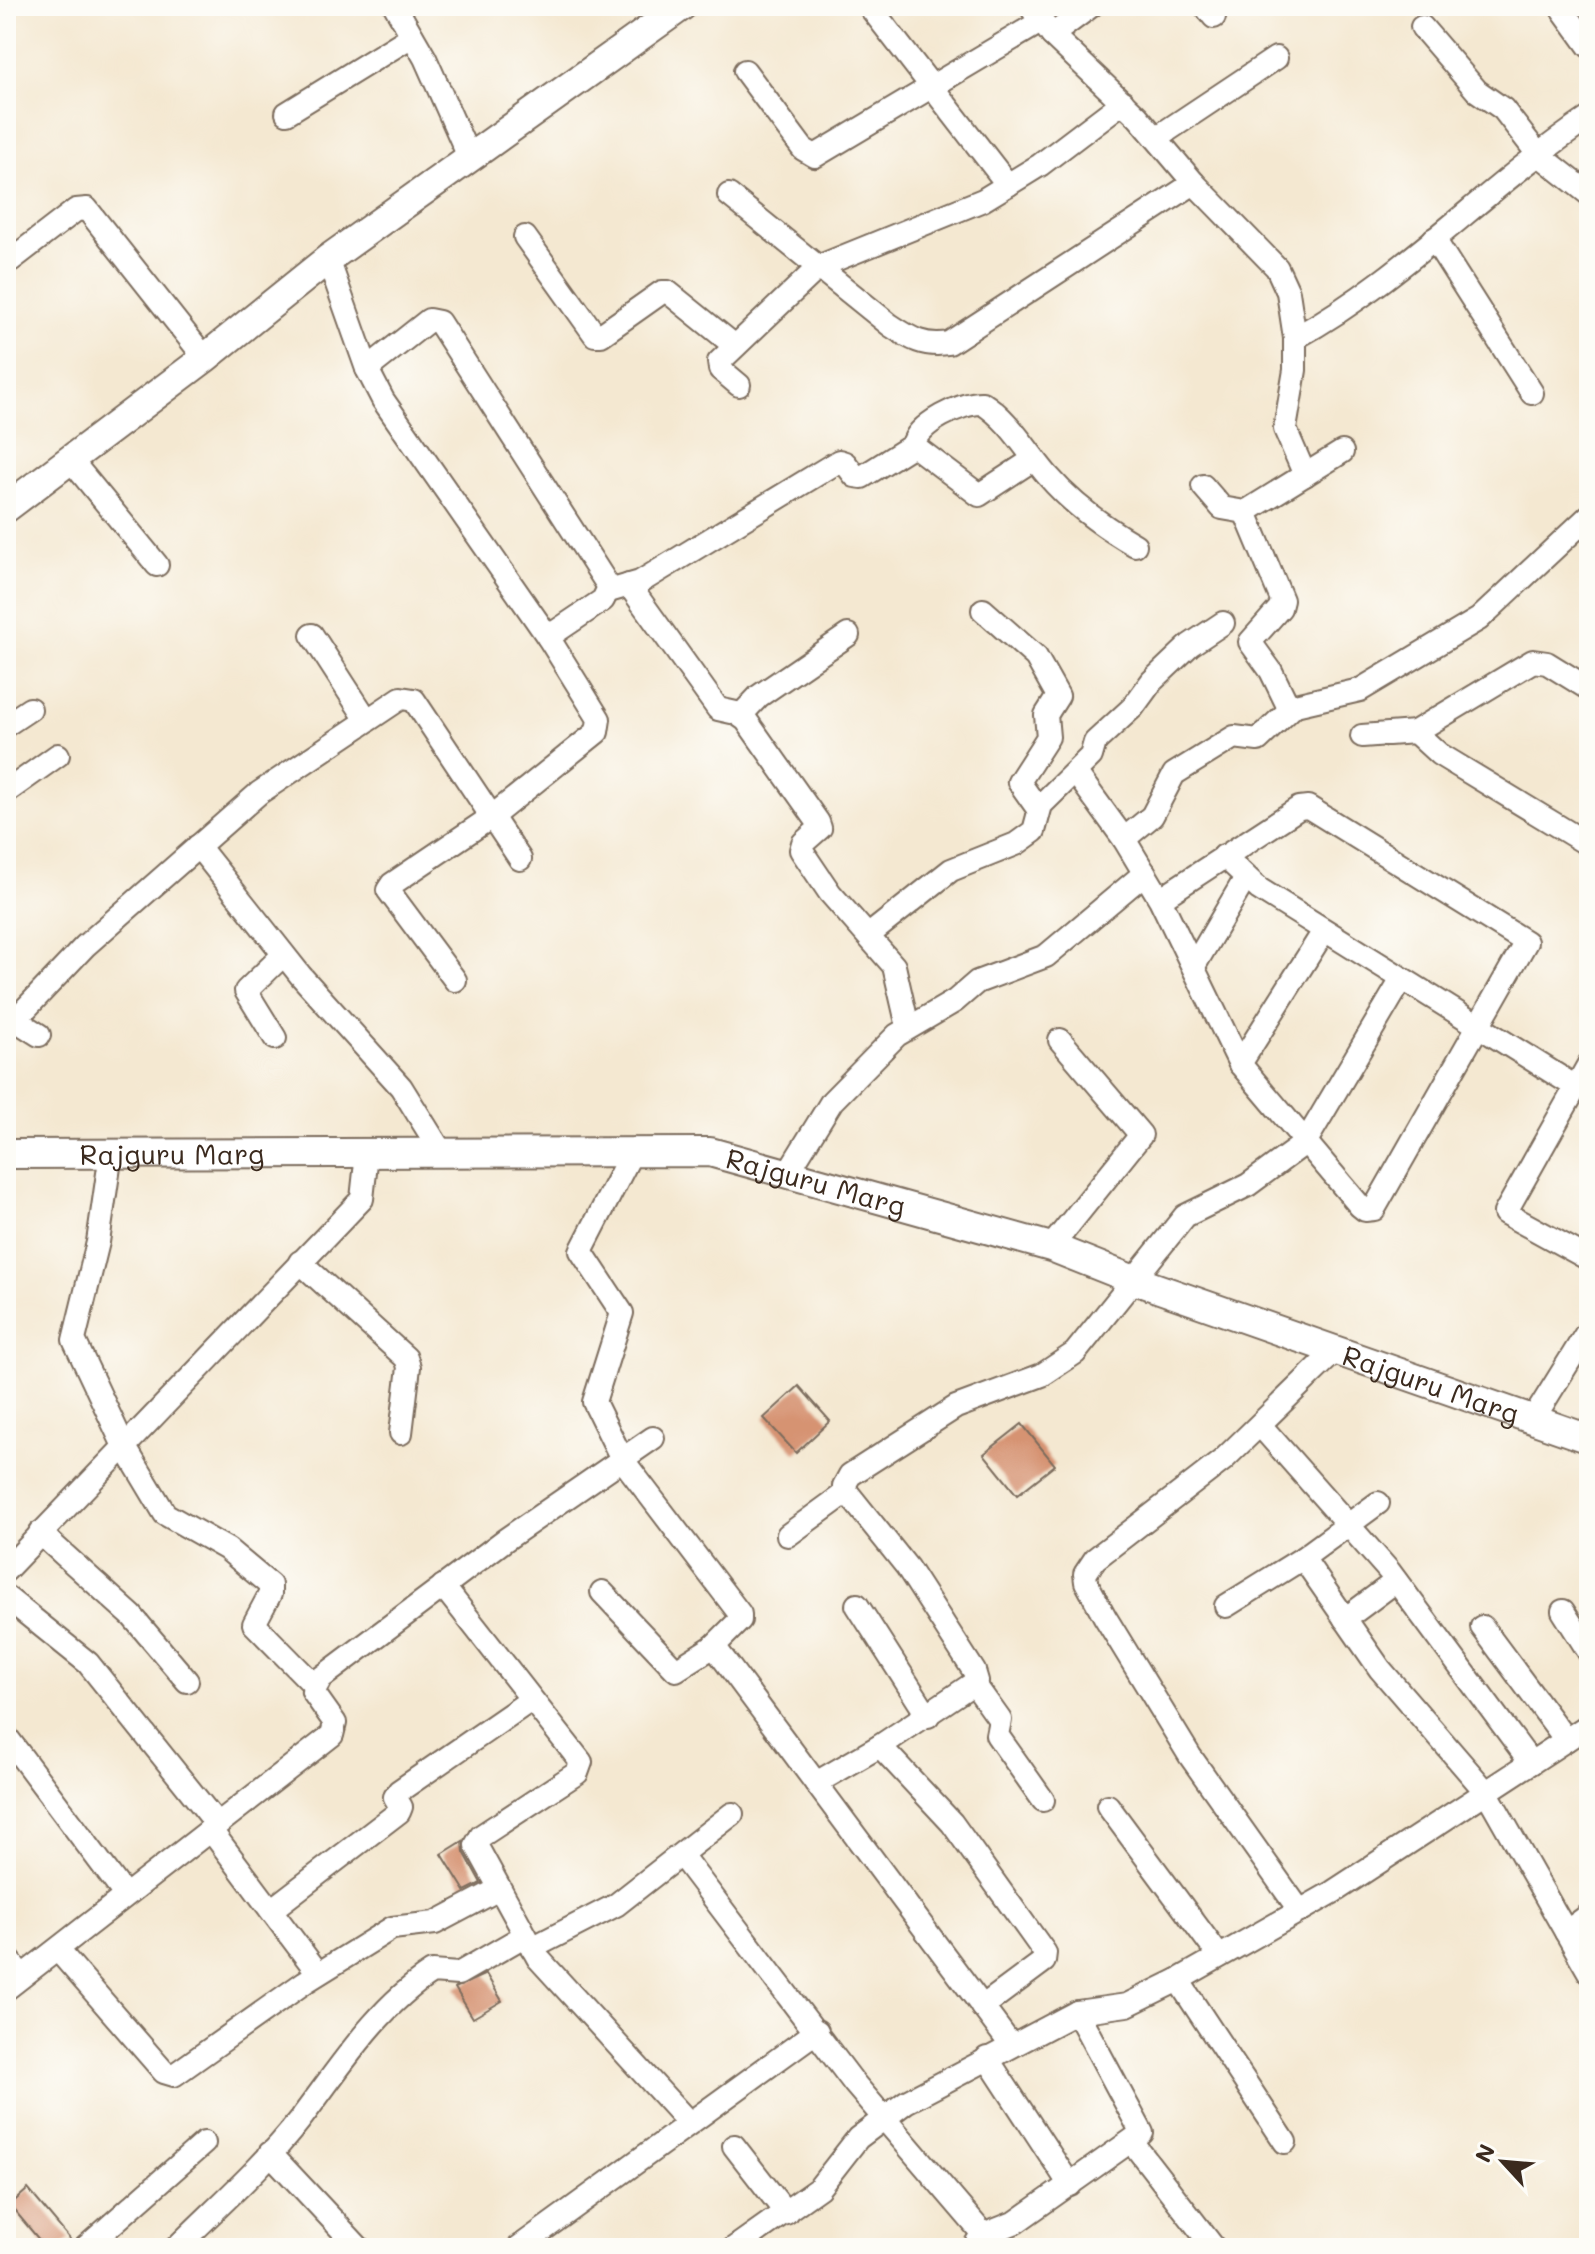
<svg xmlns="http://www.w3.org/2000/svg" width="1595" height="2254" viewBox="0 0 1595 2254" font-family="Mali,sans-serif">
<style>
.building{fill:#d69372}
.lines{fill:none;stroke-linecap:round;stroke-linejoin:round}
.minor-casing{stroke:#7c6c5d;stroke-width:26}
.tertiary-casing{stroke:#7c6c5d;stroke-width:32}
.minor{stroke:#fff;stroke-width:22}
.tertiary{stroke:#fff;stroke-width:28}
.labels{text-anchor:middle;dominant-baseline:central;stroke-width:6;stroke-linejoin:round;paint-order:stroke}
.street-label{font-size:28px;fill:#3b2a1e;stroke:#fdfcf7}
</style>
<rect width="100%" height="100%" fill="#fdfcf7"/>
<filter id="ink" filterUnits="userSpaceOnUse"><feTurbulence type="fractalNoise" baseFrequency=".0125" numOctaves="2"/><feDisplacementMap in="SourceGraphic" scale="16" xChannelSelector="R" yChannelSelector="G"/><feConvolveMatrix kernelMatrix="1 2 1 2 8 2 1 2 1" color-interpolation-filters="sRGB"/></filter>
<filter id="wash" filterUnits="userSpaceOnUse"><feTurbulence type="fractalNoise" baseFrequency=".006" numOctaves="4" result="noise"/><feDisplacementMap in="SourceGraphic" scale="32" xChannelSelector="R" yChannelSelector="G"/><feGaussianBlur stdDeviation="1.8" result="paint"/><feColorMatrix in="noise" values="0 0 0 0 0 0 0 0 0 0 0 0 0 0 0 0 0 1.4 0 .05"/><feComposite in="paint" operator="in"/></filter>
<g filter="url(#wash)">
<rect width="100%" height="100%" fill="#f4e8d1"/>
<g id="blocks">
<!-- building -->
<g class="building">
<polygon points="799,1386 830,1421 796,1453 764,1418"/>
<polygon points="1022,1424 1055,1465 1017,1495 984,1454"/>
<polygon points="463,1841 464,1852 481,1883 465,1891 442,1854"/>
<polygon points="486,1974 502,2001 473,2018 455,1988"/>
<polygon points="28,2189 70,2239 59,2248 46,2248 10,2205"/>
</g>
</g>
</g>
<g filter="url(#ink)">
<use href="#blocks" fill-opacity="0" stroke="#7c6c5d" stroke-width="2"/>
<g class="lines">
<!-- minor casing -->
<g class="minor-casing">
<g id="minor">
<polyline points="395,6 425,58 470,159"/>
<polyline points="1030,6 1052,35 1138,117 1194,183 1277,268 1288,292 1295,338 1295,370 1285,429 1305,475"/>
<polyline points="1205,6 1214,17"/>
<polyline points="1560,6 1589,46"/>
<polyline points="870,7 1008,185"/>
<polyline points="1422,27 1477,91 1503,109 1537,153 1589,194"/>
<polyline points="1052,35 1091,6"/>
<polyline points="745,71 803,149 815,156 1042,21"/>
<polyline points="287,113 412,36"/>
<polyline points="1156,138 1276,58"/>
<path d="M729,195L890,325C911,339 924,347 949,343L1194,183"/>
<polyline points="525,237 595,335 601,335 662,292 668,292 735,346"/>
<polyline points="1434,239 1532,393"/>
<polyline points="328,259 367,369 383,400 548,637 599,719 597,732 490,818 392,884 388,890 455,980"/>
<polyline points="11,260 76,210 87,209 205,358"/>
<path d="M1295,338C1403,279 1487,186 1589,118"/>
<polyline points="367,369 429,320 439,322 609,587 603,600 548,637"/>
<polyline points="739,385 720,369 719,362 820,266 983,200 1040,165 1123,102"/>
<path d="M913,445C917,424 962,402 982,403C1009,419 1028,453 1048,476C1073,505 1102,526 1135,545"/>
<polyline points="70,459 157,565"/>
<polyline points="1203,486 1222,508 1245,512 1342,452"/>
<polyline points="1245,512 1282,600 1280,608 1250,642 1271,671 1289,708"/>
<polyline points="629,585 718,709 736,713 746,720 818,822 820,828 803,843 801,850 830,893 894,966 908,1027"/>
<polyline points="609,591 640,582 839,461 845,463 855,476 862,477 913,445 979,495 1034,459"/>
<polyline points="983,610 1036,657 1058,696 1046,715 1048,737 1019,782 1038,809"/>
<polyline points="312,635 367,720"/>
<polyline points="741,715 759,696 848,635"/>
<polyline points="6,725 30,709"/>
<polyline points="1415,732 1439,754 1589,845"/>
<polyline points="1362,736 1415,732 1533,661 1547,663 1589,689"/>
<polyline points="1076,773 1124,839 1160,899 1240,1064 1360,1206 1365,1210 1374,1209 1526,942 1308,807 1299,808 1160,899"/>
<polyline points="6,792 58,755"/>
<polyline points="1124,839 1152,816 1174,774 1234,737 1258,740 1295,705 1360,690 1479,619 1589,516"/>
<polyline points="198,846 301,976 401,1087 442,1153"/>
<polyline points="1224,856 1259,889 1576,1087"/>
<polyline points="869,935 951,870 1016,844 1034,831 1041,805 1091,756 1095,742 1133,707 1152,681 1190,645 1223,623"/>
<polyline points="1194,966 1245,879"/>
<polyline points="6,1014 39,1035"/>
<polyline points="15,1020 85,946 259,793 401,698 414,700 520,859"/>
<polyline points="275,1038 246,991 283,955"/>
<polyline points="1240,1064 1324,931"/>
<polyline points="1589,1064 1505,1213 1589,1259"/>
<polyline points="111,1153 98,1242 74,1340 123,1444 165,1514 227,1549 270,1585 270,1594 254,1624 314,1685"/>
<polyline points="787,1174 832,1101 897,1035 955,1001 977,982 1046,956 1145,873"/>
<polyline points="1051,1247 1141,1135 1060,1040"/>
<polyline points="300,1262 406,1358 409,1367 401,1433"/>
<polyline points="1534,1418 1589,1329"/>
<polyline points="1260,1425 1389,1571 1531,1763"/>
<polyline points="40,1533 132,1616 187,1681"/>
<polyline points="788,1535 847,1492"/>
<polyline points="1303,1558 1380,1669 1487,1793 1566,1932 1589,1915"/>
<polyline points="6,1570 362,1199 367,1153"/>
<polyline points="443,1586 581,1762 577,1773 481,1836 476,1845 538,1958 689,2123"/>
<polyline points="602,1592 676,1670 714,1646 740,1620 740,1614 622,1459 594,1402 622,1313 581,1251 632,1152"/>
<polyline points="6,1597 88,1663 217,1824"/>
<polyline points="857,1605 928,1716"/>
<polyline points="1226,1606 1303,1558 1378,1503"/>
<polyline points="1563,1611 1589,1652"/>
<polyline points="1345,1619 1396,1581"/>
<polyline points="1482,1627 1566,1740"/>
<polyline points="714,1646 1011,2045"/>
<polyline points="975,1685 1000,1720 997,1735 1043,1800"/>
<polyline points="6,1736 125,1895"/>
<polyline points="880,1746 952,1823 1045,1953 1044,1961 982,2007"/>
<polyline points="816,1783 880,1746 977,1681 974,1671 907,1567 847,1492 844,1486 850,1475 956,1407 1042,1375 1075,1353 1185,1216 1248,1185 1305,1143 1402,979"/>
<polyline points="1108,1806 1219,1956"/>
<polyline points="210,1829 318,1973"/>
<polyline points="681,1855 854,2083 995,2248"/>
<polyline points="271,1910 399,1812 401,1807 395,1797 399,1791 531,1700"/>
<polyline points="1300,1911 1190,1756 1105,1617 1086,1582 1085,1574 1095,1559 1223,1460 1336,1350"/>
<polyline points="1566,1932 1589,1972"/>
<polyline points="532,1948 616,1905 732,1814"/>
<polyline points="58,1950 164,2072 174,2075 305,1982 392,1928 435,1923 499,1889"/>
<polyline points="6,1956 22,1976"/>
<polyline points="1178,1980 1285,2142"/>
<polyline points="6,1989 332,1735 335,1723 313,1692 321,1678 505,1540 653,1438"/>
<polyline points="987,2058 1070,2185"/>
<polyline points="1132,2142 1214,2248"/>
<polyline points="734,2146 786,2213"/>
<polyline points="270,2153 359,2248"/>
<polyline points="974,2247 981,2236 1016,2222 1142,2133 1077,2012"/>
<polyline points="85,2248 204,2143"/>
<path d="M176,2248C217,2207 263,2167 299,2121C338,2070 377,2007 432,1972L458,1974L524,1936"/>
<polyline points="518,2248 817,2031"/>
<polyline points="734,2248 819,2188 858,2138 906,2102 1077,2012 1127,2005 1178,1980 1333,1892 1589,1725"/>
</g>
</g>
<!-- tertiary casing -->
<g class="tertiary-casing">
<g id="tertiary">
<polyline points="6,508 205,358 328,259 682,6"/>
<path id="s1" d="M6,1154L710,1152L1051,1247L1134,1280L1589,1439"/>
</g>
</g>
<!-- minor -->
<use href="#minor" class="minor"/>
<!-- tertiary -->
<use href="#tertiary" class="tertiary"/>
</g>
</g>
<g class="labels">
<!-- street labels -->
<g class="street-label">
<text stroke="none"><textPath href="#s1" startOffset="166">Rajguru Marg</textPath></text>
<text stroke="none"><textPath href="#s1" startOffset="814">Rajguru Marg</textPath></text>
<text stroke="none"><textPath href="#s1" startOffset="1462">Rajguru Marg</textPath></text>
</g>
</g>
<!-- margin -->
<rect width="1595" height="2254" fill="none" stroke="#fdfcf7" stroke-width="32"/>
<!-- north arrow -->
<g transform="translate(1503 2162) rotate(296)" stroke="#fdfcf7" stroke-width="6" paint-order="stroke">
<path d="M0-6L14 30L0 20L-14 30Z" fill="#3b2a1e"/>
<text y="-12" font-size="22" font-weight="bold" text-anchor="middle" fill="#3b2a1e">N</text>
</g>
</svg>
